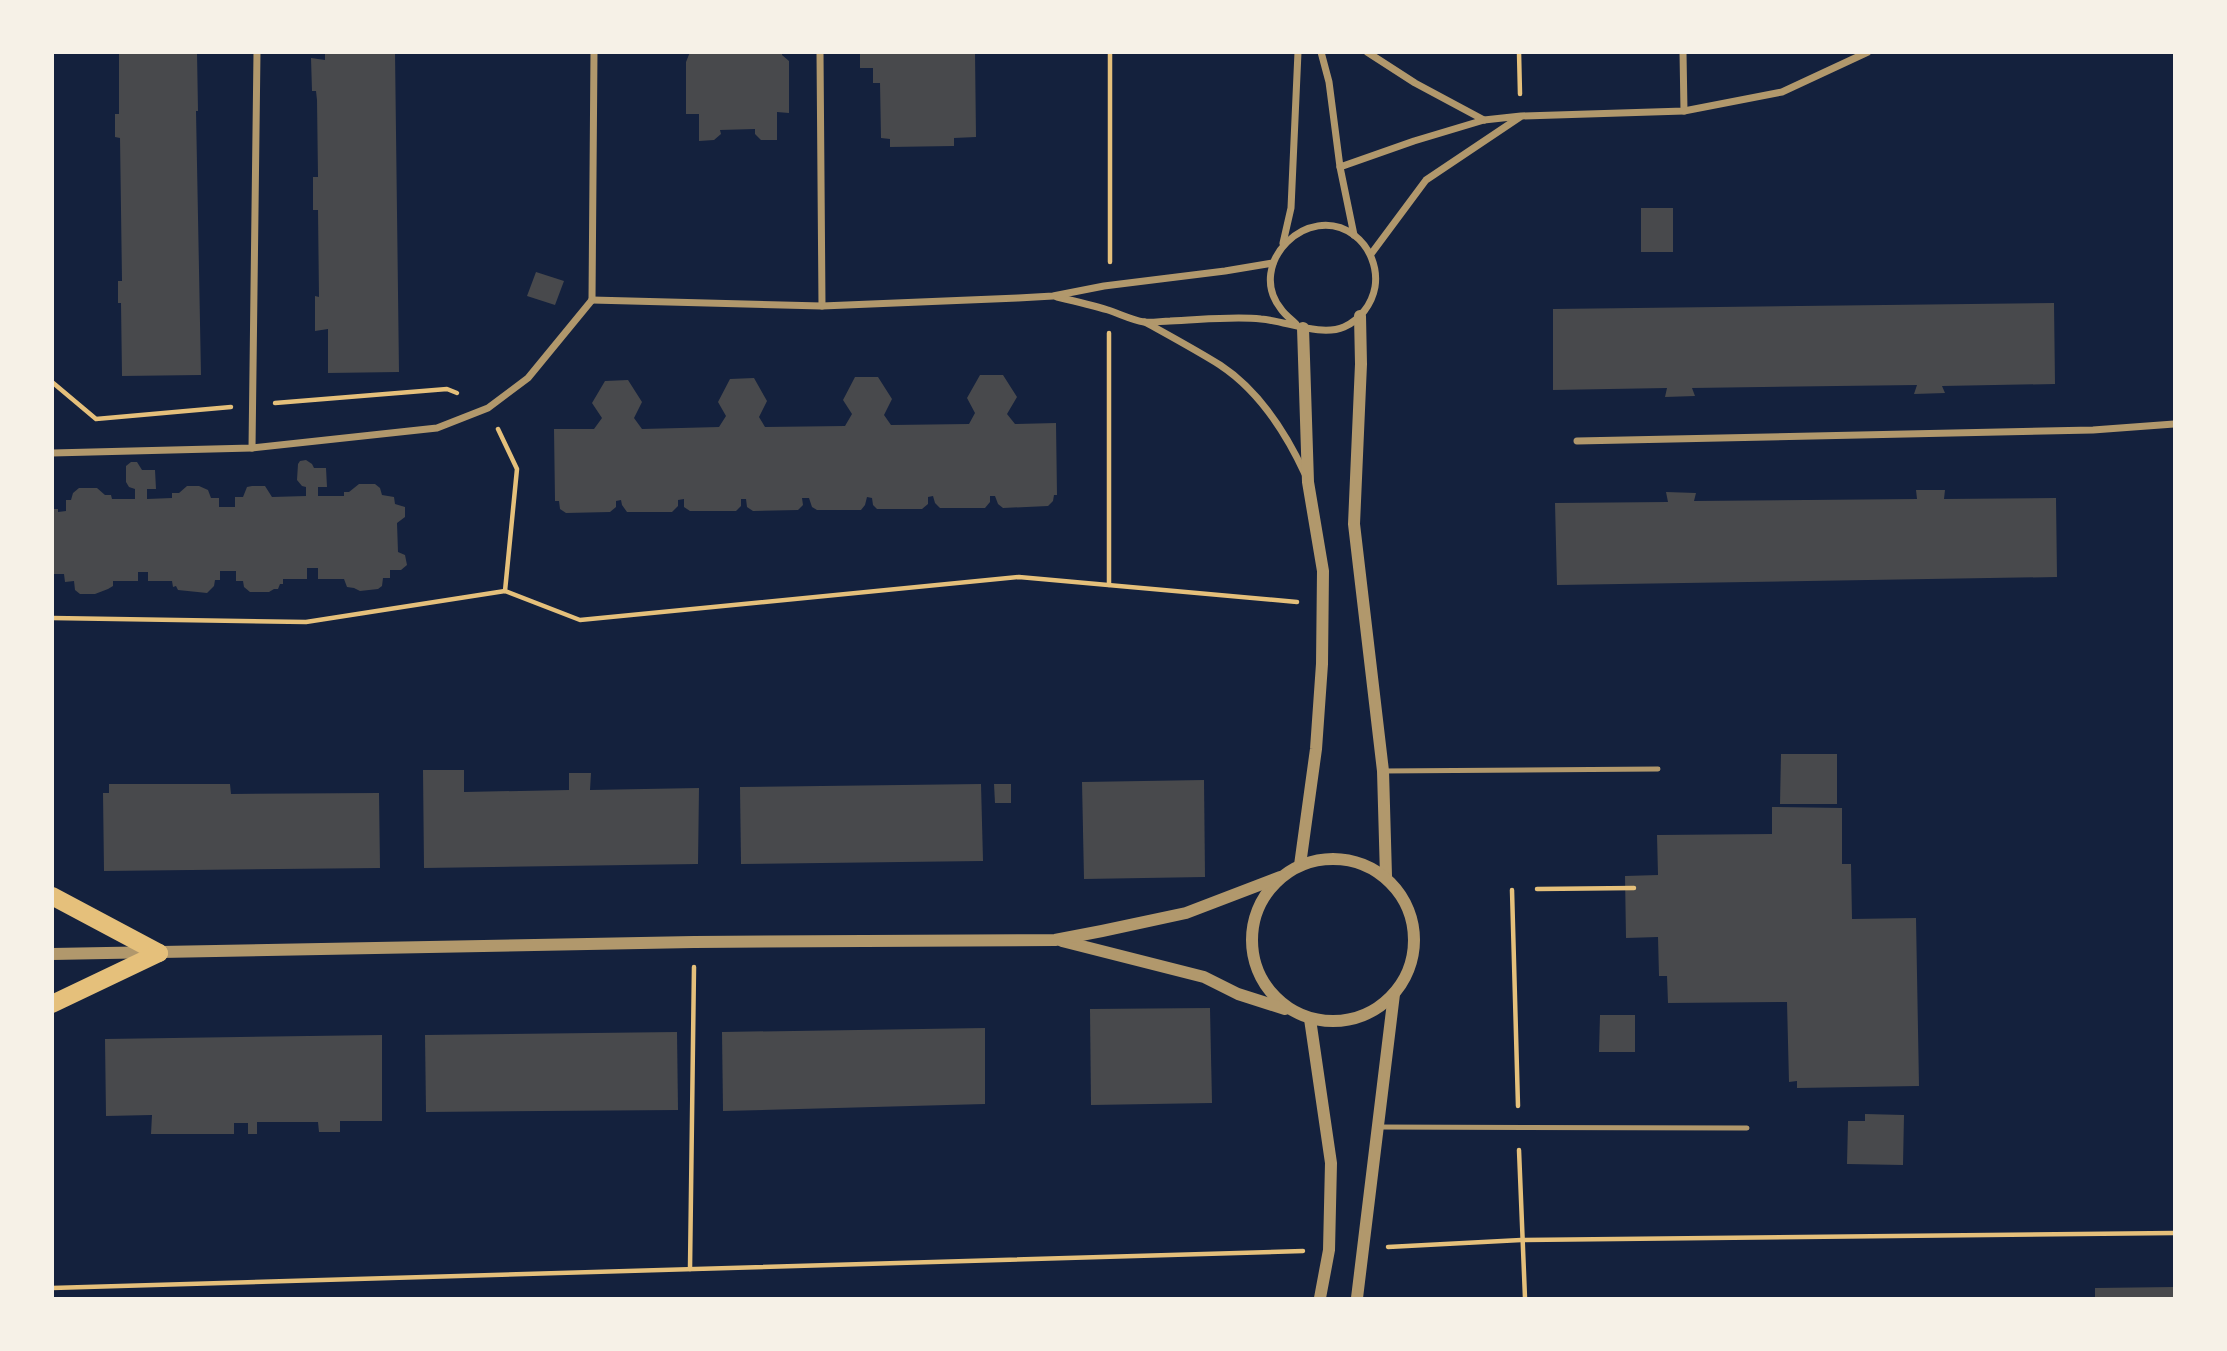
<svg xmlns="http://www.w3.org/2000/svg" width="2227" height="1351" viewBox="0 0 2227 1351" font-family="'Alegreya Sans',sans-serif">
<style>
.building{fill:#48494c}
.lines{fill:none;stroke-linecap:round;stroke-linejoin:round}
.path{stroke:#e5c07b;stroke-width:4.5}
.service{stroke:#b1986c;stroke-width:5}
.minor{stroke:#b1986c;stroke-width:7}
.tertiary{stroke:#b1986c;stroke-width:12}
.primary{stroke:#e5c07b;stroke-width:18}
</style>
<rect width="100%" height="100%" fill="#14213d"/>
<!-- building -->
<g class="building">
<polygon points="119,52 197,52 198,111 196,111 201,375 122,376 121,303 118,303 118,281 122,281 120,138 115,137 115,114 119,114"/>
<polygon points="325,52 395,52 399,372 328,373 328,329 315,331 315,296 319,297 318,210 313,210 313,177 318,177 317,100 316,91 312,91 311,58 325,60"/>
<polygon points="690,52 782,52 782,55 789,61 789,113 777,112 777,140 761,140 755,134 755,129 720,130 721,134 714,140 699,141 699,114 686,114 686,62"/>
<polygon points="860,52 975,52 976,137 954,138 954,146 890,147 890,139 881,138 880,83 873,83 873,68 860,68"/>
<rect x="1641" y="208" width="32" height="44"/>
<polygon points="536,272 564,281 555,305 527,296"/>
<polygon points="2054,303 2055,384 1942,386 1945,393 1914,394 1917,385 1692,388 1695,396 1665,397 1667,388 1553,390 1553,309"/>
<polygon points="980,375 1003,375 1017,397 1007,414 1015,424 1056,423 1057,495 1054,495 1053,501 1048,506 1003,508 998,504 995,496 990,496 990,502 985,508 940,508 935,503 933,496 928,497 928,504 922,509 877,509 873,505 872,498 867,497 865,505 861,510 817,510 812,507 809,498 802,498 803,505 798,510 753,511 747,507 746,499 741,499 741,506 736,511 690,511 684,507 684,499 678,500 678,506 672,512 627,512 622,505 621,500 616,501 616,507 610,512 566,513 560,509 559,501 555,501 554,429 594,429 602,418 592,403 605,381 628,380 642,402 634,418 642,429 719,427 726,416 718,402 730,379 754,378 767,401 759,417 765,427 845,426 852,414 843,400 855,377 878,377 892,399 884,415 891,425 969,424 975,413 967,398"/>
<polygon points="306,460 312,464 314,468 326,468 327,487 318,487 318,496 344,496 344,492 349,492 359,484 375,484 380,488 382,495 394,497 395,504 405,507 405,517 397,523 398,552 405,555 407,565 401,570 390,570 390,578 383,578 382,586 378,589 360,591 354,588 347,587 344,579 318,579 318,568 307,568 307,579 283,579 283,584 280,584 278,589 274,589 269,592 250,592 244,587 243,581 236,581 236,571 220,571 220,580 215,580 214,586 207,593 178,590 176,586 173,587 172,581 148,581 148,572 138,572 138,581 113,581 113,586 108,589 95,594 80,594 75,590 74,581 65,582 64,574 52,574 52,509 58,509 58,512 66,511 66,500 71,500 73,493 79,488 97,488 105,495 111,495 112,499 135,499 135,489 129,487 126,482 126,466 131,462 137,462 142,470 155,470 156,489 147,489 147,499 172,498 172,493 179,493 187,486 199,486 208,490 211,498 219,498 219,507 235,507 235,497 243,497 247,487 252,486 265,486 272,497 306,496 306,487 302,486 297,480 298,464 300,461"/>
<polygon points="1916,490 1945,490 1944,499 2056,498 2057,577 1557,585 1555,503 1668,502 1666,492 1696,493 1694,501 1917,499"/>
<polygon points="1781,754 1837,754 1837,804 1780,804"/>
<polygon points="423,770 464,770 464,792 569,790 569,773 591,773 590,790 699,788 698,864 424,868"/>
<polygon points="1204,780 1205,877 1084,879 1082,782"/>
<polygon points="109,784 230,784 231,794 379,793 380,868 104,871 103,793 109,793"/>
<polygon points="981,784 983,861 741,864 740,787"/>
<polygon points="994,784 1011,784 1011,803 995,803"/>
<polygon points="1772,807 1842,808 1842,864 1851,864 1852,919 1916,918 1919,1086 1797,1088 1797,1081 1789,1082 1787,1002 1668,1003 1667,976 1659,976 1658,937 1626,938 1625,876 1658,875 1657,835 1772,834"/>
<polygon points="1210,1008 1212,1103 1091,1105 1090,1009"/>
<polygon points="1600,1015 1635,1015 1635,1052 1599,1052"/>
<polygon points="985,1028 985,1104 723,1111 722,1032"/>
<polygon points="677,1032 678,1110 426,1112 425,1035"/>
<polygon points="382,1035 382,1121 340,1121 340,1132 319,1132 318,1122 257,1122 257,1134 248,1134 248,1123 234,1123 234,1134 151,1134 152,1115 106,1116 105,1039"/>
<polygon points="1865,1114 1904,1115 1903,1165 1847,1164 1848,1121 1865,1121"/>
<polygon points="2174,1287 2174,1298 2095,1298 2095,1288"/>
</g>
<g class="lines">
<!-- path -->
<g class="path">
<polyline points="1519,52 1520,94"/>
<polyline points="1110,262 1110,52"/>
<polyline points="52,382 96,419 231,407"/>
<polyline points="275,403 447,389 457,393"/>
<polyline points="498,429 517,469 505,591"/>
<polyline points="1109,585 1109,333"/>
<polyline points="52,618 306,622 505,591 580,620 1019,577 1297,602"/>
<polyline points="1537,889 1634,888"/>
<polyline points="1512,890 1518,1106"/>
<polyline points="1519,1150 1525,1298"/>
<polyline points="1388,1247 1521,1240 2174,1233"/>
<polyline points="690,1269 694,967"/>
<polyline points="52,1288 1303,1251"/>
</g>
<!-- service -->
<g class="service">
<polyline points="1383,771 1658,769"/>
<polyline points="1378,1127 1747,1128"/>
</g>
<!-- minor -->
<g class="minor">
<polyline points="820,52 822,306"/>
<polyline points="1321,52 1329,82 1340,167 1354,235"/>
<polyline points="1367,52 1415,83 1484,120"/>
<polyline points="1683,52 1684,111"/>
<polyline points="1340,167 1414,141 1484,120 1521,116 1684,111 1782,92 1868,52"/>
<polyline points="1283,243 1291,208 1298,52"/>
<polyline points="1371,254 1426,180 1520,117"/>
<path d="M1057,297C1074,301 1091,305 1108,310C1120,314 1132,320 1144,322C1152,323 1162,321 1170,321C1200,320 1232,316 1261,319C1286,321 1321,337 1344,327C1360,320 1372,304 1375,287C1378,268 1370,247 1354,235C1308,201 1245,264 1281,309C1285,315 1291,319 1296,324"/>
<polyline points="592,300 822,306 1018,298 1053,296 1104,286 1225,271 1273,263"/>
<polyline points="592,300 594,52"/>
<path d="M1145,322C1170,336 1196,350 1220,365C1258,390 1286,433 1305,474"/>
<polyline points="1577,441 2093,430 2174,424"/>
<polyline points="252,448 257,52"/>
<polyline points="52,453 252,448 437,428 488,408 528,378 592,300"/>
</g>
<!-- tertiary -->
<g class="tertiary">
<polyline points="1360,316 1361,364 1354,524 1383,771 1386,876"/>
<circle cx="1333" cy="940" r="81"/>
<polyline points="1300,865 1316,749 1322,664 1323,571 1308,482 1303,328"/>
<polyline points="1062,941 1204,977 1238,994 1285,1009"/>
<polyline points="52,954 694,942 1055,940 1102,931 1186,913 1280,877"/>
<polyline points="1310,1019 1331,1163 1329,1250 1320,1298"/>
<polyline points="1357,1298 1394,994"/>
</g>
<!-- primary -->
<g class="primary">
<polyline points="52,896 159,953"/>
<polyline points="52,1004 159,953"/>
</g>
</g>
<!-- border -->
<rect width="2227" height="1351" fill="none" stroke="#f6f1e7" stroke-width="108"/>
</svg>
